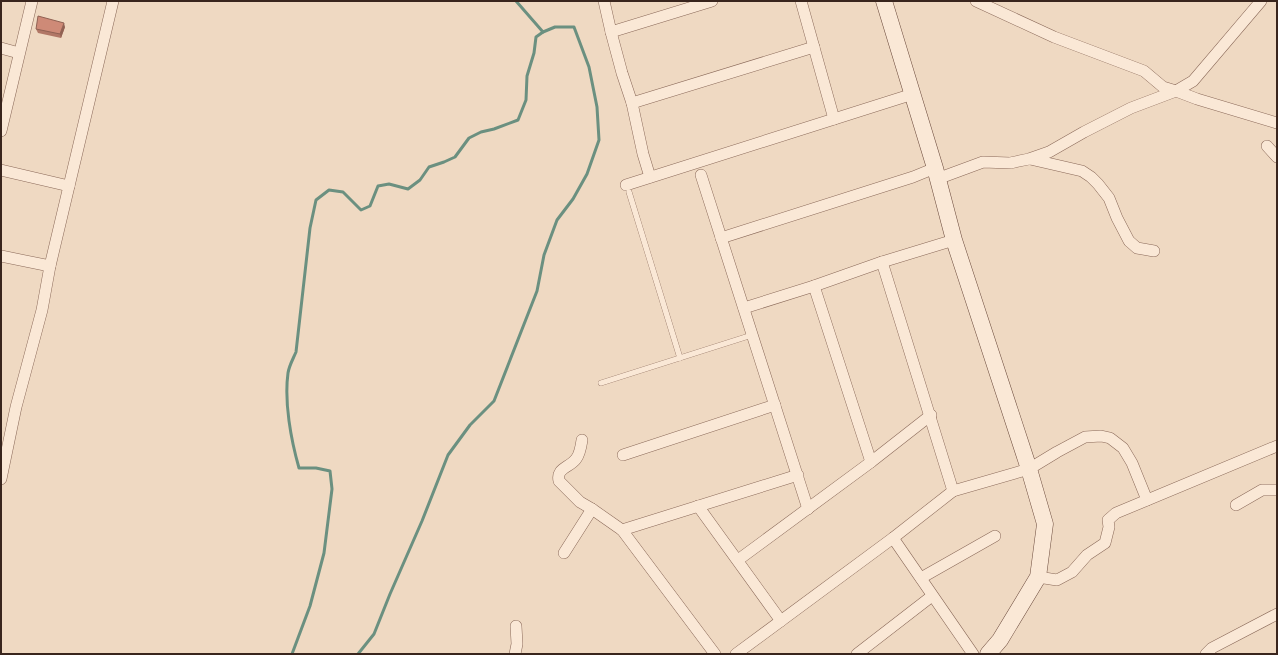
<svg xmlns="http://www.w3.org/2000/svg" width="1278" height="655" viewBox="0 0 1278 655" font-family="Merriweather,serif">
<style>
.lines{fill:none;stroke-linecap:round;stroke-linejoin:round}
.stream{stroke:#6b9080;stroke-width:3}
.lane-casing{stroke:#8a6959;stroke-width:6}
.street-casing{stroke:#8a6959;stroke-width:12}
.secondary-casing{stroke:#6b4a3c;stroke-width:17}
.lane{stroke:#fae8d6;stroke-width:5.5}
.street{stroke:#fae8d6;stroke-width:11}
.secondary{stroke:#fae8d6;stroke-width:16}
.wall{fill:#b17766}
.shaded-wall{fill:#906153}
.building{fill:#ce8a77;stroke:#906153}
</style>
<rect width="100%" height="100%" fill="#efd9c2"/>
<g class="lines">
<!-- stream -->
<g class="stream">
<path d="M292,654L310,606L324,553L332,489L330,471L316,468H299C291,440 284,402 288,373C289,366 293,359 296,352L310,228L316,200L329,190L343,192L361,210L370,206L378,186L389,184L408,189L420,180L429,167L444,162L455,157L469,138L481,132L494,129L518,120L526,100L527,76L534,53L536,37L543,32"/>
<polyline points="358,654 374,634 390,594 422,521 448,455 470,425 494,401 537,291 544,255 557,220 573,199 587,174 599,140 597,107 589,67 574,27 555,27 543,32 516,1"/>
</g>
<!-- lane casing -->
<g class="lane-casing">
<g id="lane">
<polyline points="629,192 680,358"/>
<polyline points="601,383 752,335"/>
</g>
</g>
<!-- street casing -->
<g class="street-casing">
<g id="street">
<polyline points="604,1 611,32 712,1"/>
<polyline points="801,1 834,119"/>
<polyline points="976,1 1054,37 1144,71 1163,87 1176,91 1197,99 1277,123"/>
<polyline points="611,32 622,73 632,103 643,154 650,177"/>
<polyline points="1,48 19,53"/>
<polyline points="632,103 814,47"/>
<polyline points="1,131 32,1"/>
<polyline points="1267,146 1277,157"/>
<polyline points="1030,159 1082,171 1091,177 1098,184 1109,198 1117,218 1129,241 1137,248 1154,251"/>
<polyline points="1,170 69,186"/>
<polyline points="701,175 808,509"/>
<polyline points="937,179 983,162 1010,163 1029,159 1049,152 1084,132 1131,108 1176,91 1193,81 1261,1"/>
<polyline points="626,185 913,94"/>
<polyline points="721,238 913,177 935,168"/>
<polyline points="1,256 50,266"/>
<polyline points="882,262 954,240"/>
<polyline points="814,286 871,462"/>
<polyline points="744,308 814,286 882,262 953,491"/>
<path d="M582,440C581,447 580,454 576,459C569,468 556,468 559,481L580,502L592,509L622,530L715,654"/>
<polyline points="623,455 775,405"/>
<polyline points="1,479 16,407 42,310 50,266 113,1"/>
<polyline points="1236,505 1262,490 1277,490"/>
<polyline points="698,506 781,621"/>
<polyline points="622,530 798,475"/>
<polyline points="893,538 973,654"/>
<polyline points="564,553 592,509"/>
<polyline points="738,560 871,462 931,415"/>
<polyline points="1038,577 1057,580 1072,572 1087,555 1105,543 1109,527 1108,520 1116,513 1277,446"/>
<polyline points="921,578 995,536"/>
<polyline points="515,654 517,644 516,626"/>
<polyline points="736,654 893,538 953,491 1029,469 1057,452 1085,437 1101,436 1110,438 1123,448 1132,463 1147,500"/>
<polyline points="857,654 932,596"/>
<polyline points="1206,654 1212,648 1277,614"/>
</g>
</g>
<!-- secondary casing -->
<g class="secondary-casing">
<polyline id="secondary" points="884,1 935,168 954,240 1029,469 1045,524 1038,577 1000,640 988,654"/>
</g>
<!-- lane -->
<use href="#lane" class="lane"/>
<!-- street -->
<use href="#street" class="street"/>
<!-- secondary -->
<use href="#secondary" class="secondary"/>
</g>
<!-- wall -->
<polygon class="wall" points="65,27 61,38 38,33 36,29"/>
<!-- shaded-wall -->
<polygon class="shaded-wall" points="64,23 65,27 61,38 60,34"/>
<!-- building -->
<polygon class="building" points="38,16 64,23 60,34 36,29"/>
<!-- border -->
<rect width="1278" height="655" fill="none" stroke="#39251d" stroke-width="4"/>
</svg>
